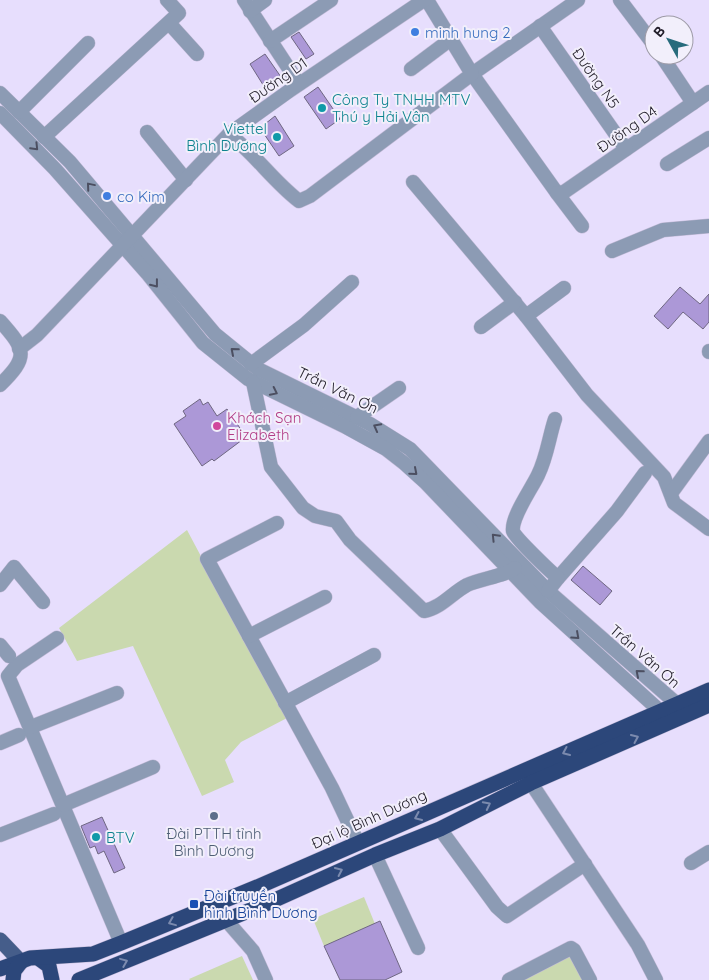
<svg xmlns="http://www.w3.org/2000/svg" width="709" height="980" viewBox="0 0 709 980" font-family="Quicksand,sans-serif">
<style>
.green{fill:#cad9af}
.building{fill:#ac98d7;stroke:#6f6782}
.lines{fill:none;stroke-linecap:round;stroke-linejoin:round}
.minor-casing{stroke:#c3bbd7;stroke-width:15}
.major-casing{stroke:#c3bbd7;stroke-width:16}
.highway-casing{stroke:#c3bbd7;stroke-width:16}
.minor{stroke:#8c9bb4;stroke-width:14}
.major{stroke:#455d8a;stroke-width:15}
.highway{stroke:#2c477a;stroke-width:15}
.oneway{stroke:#4c4f61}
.oneway2{stroke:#7b8aae}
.shop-dot{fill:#3f7fe0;stroke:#f2effb;stroke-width:2}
.culture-dot{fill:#0f9aa8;stroke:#f2effb;stroke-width:2}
.hotel-dot{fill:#d1479c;stroke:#f2effb;stroke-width:2}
.service-dot{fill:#5c6f8a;stroke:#f2effb;stroke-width:2}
.transit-dot{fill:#1a4fb4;stroke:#f2effb;stroke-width:2}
.labels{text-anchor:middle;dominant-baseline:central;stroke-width:4;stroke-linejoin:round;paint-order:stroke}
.shop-label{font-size:15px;fill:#366cbe;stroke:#f2effb;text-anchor:start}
.street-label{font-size:15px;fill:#211d29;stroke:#f2effb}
.culture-label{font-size:15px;fill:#0d838f;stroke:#f2effb;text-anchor:start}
.hotel-label{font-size:15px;fill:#b23c85;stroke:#f2effb;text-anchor:start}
.service-label{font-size:15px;fill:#4e5e75;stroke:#f2effb}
.transit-label{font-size:15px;fill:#164399;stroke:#f2effb;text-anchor:start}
</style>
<rect width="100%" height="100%" fill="#e7defd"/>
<!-- green -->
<g class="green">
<polygon points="187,530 287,718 241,742 225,760 234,782 202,796 133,646 77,661 59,628"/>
<polygon points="364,897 375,924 324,946 313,919"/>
<polygon points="571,954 585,980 522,980"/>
<polygon points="242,956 253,980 190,980 189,979"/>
</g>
<!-- building -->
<g class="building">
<polygon points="299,32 314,54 306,59 291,37"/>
<polygon points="265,54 281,77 265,88 250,64"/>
<polygon points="318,87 340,119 326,129 304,97"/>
<polygon points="275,116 294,146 279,156 260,128"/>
<polygon points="680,287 700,304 709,294 709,322 703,329 683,312 668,329 654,316"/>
<polygon points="200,399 203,405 208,402 217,416 227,409 246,437 214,461 212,459 202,466 174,424 186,416 183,411"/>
<polygon points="583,566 612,591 600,605 571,580"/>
<polygon points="102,817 125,868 114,873 104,851 98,854 95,846 90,848 81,826"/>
<polygon points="380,921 402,972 385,980 340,980 324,946"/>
</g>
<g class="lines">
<!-- minor casing -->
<g class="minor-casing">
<g id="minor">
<polyline points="244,0 299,84"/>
<polyline points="578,0 472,74 557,193 564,192 709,92"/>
<polyline points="620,0 654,45"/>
<polyline points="250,11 265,0"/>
<polyline points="169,23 197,54"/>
<polyline points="540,26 626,149"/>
<polyline points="270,41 331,0"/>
<polyline points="661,55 693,103"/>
<polyline points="411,69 451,39"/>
<polyline points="0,93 70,162 215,334 258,369 370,424 410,449 548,591 677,704"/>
<polyline points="19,112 88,43"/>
<polyline points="0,113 55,169 147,273 203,343 248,379 346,427 386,449 404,463 425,482 540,602 660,711"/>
<polyline points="147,132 186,180"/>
<path d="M229,134C255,154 273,181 299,201L310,196L472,74L427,0"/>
<polyline points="44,137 179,13 167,0"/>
<polyline points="667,164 709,138"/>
<polyline points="413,182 526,316 587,395 664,477 674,503 709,529"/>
<polyline points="557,193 582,226"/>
<polyline points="612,251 663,230 709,226"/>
<polyline points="526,316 564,288"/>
<path d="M0,321C27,351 28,357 0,385"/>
<polyline points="481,327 515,302"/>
<polyline points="19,349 37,335 229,134 289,91 424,0"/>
<polyline points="709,351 709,352"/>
<polyline points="251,364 304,325 352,282"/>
<path d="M253,382L271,467L303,508L315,516L336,521L350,540L424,611C441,608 452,593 467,585C480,579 508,575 515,568"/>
<polyline points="357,417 399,388"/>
<polyline points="672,492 709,441"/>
<polyline points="277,523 207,559 332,788 358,843"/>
<polyline points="558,578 617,511 645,473"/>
<polyline points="0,585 14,567 43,602"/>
<path d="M548,591L558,578C550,571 515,538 513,531C511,517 532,488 538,475C547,457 549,437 555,419"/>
<polyline points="249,636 325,597"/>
<polyline points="57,638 17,665 8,676 121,943"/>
<polyline points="0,645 9,656"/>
<polyline points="285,703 374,655"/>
<polyline points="31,727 117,693"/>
<polyline points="0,743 19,735"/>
<polyline points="531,783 638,945 656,980"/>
<polyline points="63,805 153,767"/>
<polyline points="440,829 497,907 507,916 585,864"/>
<polyline points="0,835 54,814"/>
<polyline points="375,855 418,948"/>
<polyline points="691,863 709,852"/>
<polyline points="226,920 253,951 266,980"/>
<polyline points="509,980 571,948 574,950 590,980"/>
</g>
</g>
<!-- major casing -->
<g class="major-casing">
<polyline id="major" points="0,940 21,962"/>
</g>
<!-- highway casing -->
<g class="highway-casing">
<g id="highway">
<polyline points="38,958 49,966 52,980"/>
<polyline points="0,969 30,958 93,954 121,943 262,885 709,690"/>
<polyline points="13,980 14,971 21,962"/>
<polyline points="79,980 268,903 375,855 440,829 531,783 709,705"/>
</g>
</g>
<!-- minor -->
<use href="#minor" class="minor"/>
<!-- major -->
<use href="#major" class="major"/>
<!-- highway -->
<use href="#highway" class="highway"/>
</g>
<!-- one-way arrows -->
<defs><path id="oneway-chevron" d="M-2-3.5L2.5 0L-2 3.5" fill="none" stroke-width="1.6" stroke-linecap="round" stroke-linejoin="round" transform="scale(1.25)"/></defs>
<g class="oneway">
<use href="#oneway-chevron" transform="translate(35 147) rotate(46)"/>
<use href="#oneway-chevron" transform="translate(90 186) rotate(-130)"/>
<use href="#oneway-chevron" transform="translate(155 284) rotate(52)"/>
<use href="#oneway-chevron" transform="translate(234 351) rotate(-139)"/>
<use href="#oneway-chevron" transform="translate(274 392) rotate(26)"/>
<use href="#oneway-chevron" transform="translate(377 427) rotate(-152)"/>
<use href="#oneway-chevron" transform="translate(414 472) rotate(41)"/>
<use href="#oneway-chevron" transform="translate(495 537) rotate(-134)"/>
<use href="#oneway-chevron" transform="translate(576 636) rotate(42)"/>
<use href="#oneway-chevron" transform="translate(639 673) rotate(-139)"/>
</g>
<g class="oneway2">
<use href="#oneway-chevron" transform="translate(635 738) rotate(-24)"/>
<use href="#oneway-chevron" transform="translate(566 752) rotate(156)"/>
<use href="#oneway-chevron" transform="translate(487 805) rotate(-27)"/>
<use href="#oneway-chevron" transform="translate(418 817) rotate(156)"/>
<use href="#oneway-chevron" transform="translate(339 871) rotate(-25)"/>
<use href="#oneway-chevron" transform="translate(172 922) rotate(158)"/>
<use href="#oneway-chevron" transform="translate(124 962) rotate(-22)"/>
</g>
<!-- markers -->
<g class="shop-dot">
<circle cx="415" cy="32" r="5"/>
<circle cx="107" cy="196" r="5"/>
</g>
<g class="culture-dot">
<circle cx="322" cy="108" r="5"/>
<circle cx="277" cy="137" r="5"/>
<circle cx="96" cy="837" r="5"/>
</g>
<circle class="hotel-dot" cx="217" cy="426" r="5"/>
<circle class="service-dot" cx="214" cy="816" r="5"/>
<rect class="transit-dot" x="189" y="899" width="10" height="10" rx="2.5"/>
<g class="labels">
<!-- shop labels -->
<g class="shop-label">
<text x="425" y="32">minh hung 2</text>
<text x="117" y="196">co Kim</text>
</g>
<!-- street labels -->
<g class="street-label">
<text transform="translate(596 78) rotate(55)">Đường N5</text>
<text transform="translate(278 80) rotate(-35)">Đường D1</text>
<text transform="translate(627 129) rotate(-35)">Đường D4</text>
<text transform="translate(338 390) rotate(26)">Trần Văn Ơn</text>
<text transform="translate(645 656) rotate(41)">Trần Văn Ơn</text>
<text transform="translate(369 819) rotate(-24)">Đại lộ Bình Dương</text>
</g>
<!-- culture labels -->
<g class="culture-label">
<text x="332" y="99">Công Ty TNHH MTV<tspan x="332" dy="17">Thú y Hải Vân</tspan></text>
<text x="267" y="128" text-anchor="end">Viettel<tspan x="267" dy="17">Bình Dương</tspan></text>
<text x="106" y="837">BTV</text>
</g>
<!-- hotel labels -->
<g class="hotel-label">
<text x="227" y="417">Khách Sạn<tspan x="227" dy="17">Elizabeth</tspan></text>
</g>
<!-- service labels -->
<g class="service-label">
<text x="214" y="833">Đài PTTH tỉnh<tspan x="214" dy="17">Bình Dương</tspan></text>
</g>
<!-- transit labels -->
<g class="transit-label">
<text x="204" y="895">Đài truyền<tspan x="204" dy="17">hình Bình Dương</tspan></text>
</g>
</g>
<!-- north arrow -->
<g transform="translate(669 40) rotate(310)"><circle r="24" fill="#f2effb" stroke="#9e9ba7"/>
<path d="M0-4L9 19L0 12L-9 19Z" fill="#276b7c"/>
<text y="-8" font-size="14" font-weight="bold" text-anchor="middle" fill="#211d29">B</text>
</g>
</svg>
